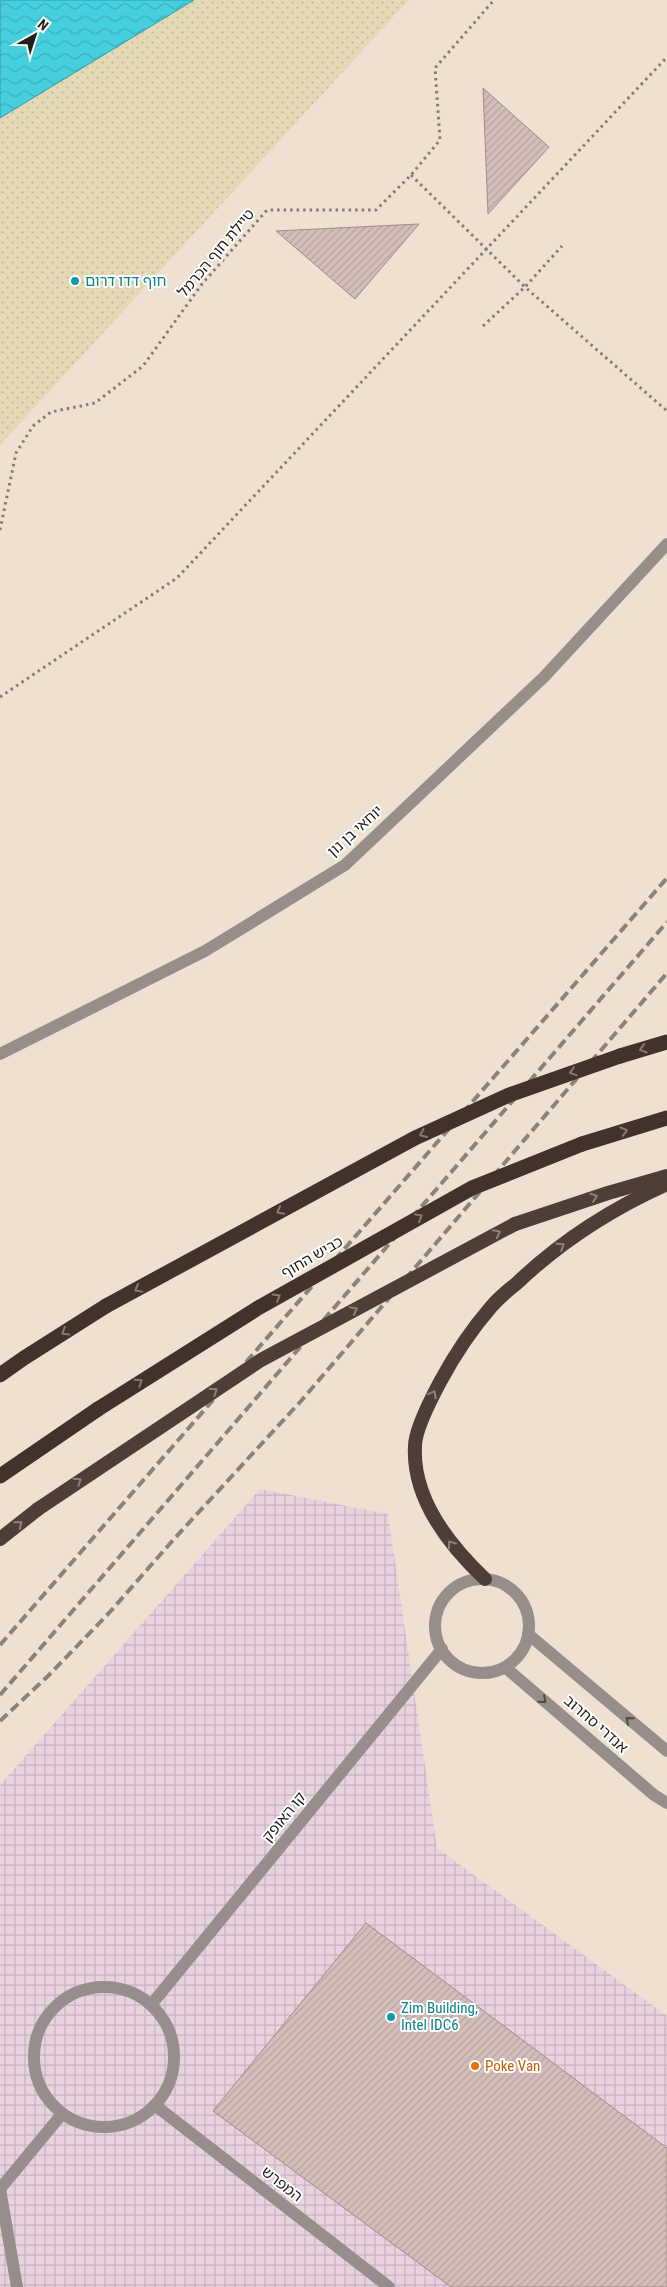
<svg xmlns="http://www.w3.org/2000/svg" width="667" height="2287" viewBox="0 0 667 2287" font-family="'Roboto Condensed','Noto Sans Hebrew',sans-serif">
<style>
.industrial{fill:url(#industrial-grid)}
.sand{fill:url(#sand-dots)}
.water{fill:url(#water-waves);stroke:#3a9aa3}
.building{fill:url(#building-hatch);stroke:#a08c88}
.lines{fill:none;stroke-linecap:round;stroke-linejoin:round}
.path{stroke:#847b71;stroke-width:3;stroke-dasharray:2.5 4;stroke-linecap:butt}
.minor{stroke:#978e8b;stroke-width:12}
.tertiary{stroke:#978e8b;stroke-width:12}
.trunk{stroke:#4d3e38;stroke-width:14}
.motorway{stroke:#42322c;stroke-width:15}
.rail{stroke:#8b8378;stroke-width:4;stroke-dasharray:10 5;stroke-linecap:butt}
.trunk-bridge{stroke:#4d3e38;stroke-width:14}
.motorway-bridge{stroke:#42322c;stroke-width:15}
.oneway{stroke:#847a76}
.oneway2{stroke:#8b827e}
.oneway3{stroke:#514b46}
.culture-dot{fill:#0f9aa8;stroke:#fff;stroke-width:2}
.food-dot{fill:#e8710a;stroke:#fff;stroke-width:2}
.labels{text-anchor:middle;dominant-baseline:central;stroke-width:4;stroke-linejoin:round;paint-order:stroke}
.street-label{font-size:15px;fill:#221e18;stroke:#fff}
.culture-label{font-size:15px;fill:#0d838f;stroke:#fff;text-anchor:start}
.food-label{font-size:15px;fill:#c56008;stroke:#fff;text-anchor:start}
</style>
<defs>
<pattern id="industrial-grid" width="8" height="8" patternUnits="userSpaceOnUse" patternTransform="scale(1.25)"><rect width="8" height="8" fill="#e8d2df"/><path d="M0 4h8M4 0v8" fill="none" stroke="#c7b4bf"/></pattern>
<pattern id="sand-dots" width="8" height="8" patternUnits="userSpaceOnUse" patternTransform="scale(1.25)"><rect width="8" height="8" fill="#e3dab5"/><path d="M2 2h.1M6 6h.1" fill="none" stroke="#c2bb9b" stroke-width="1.8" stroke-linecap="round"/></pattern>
<pattern id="water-waves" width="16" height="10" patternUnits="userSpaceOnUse" patternTransform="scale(1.25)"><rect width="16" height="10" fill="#45cfdf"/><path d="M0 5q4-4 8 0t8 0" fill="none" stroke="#3cb1bf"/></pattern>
<pattern id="building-hatch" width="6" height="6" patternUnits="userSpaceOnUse" patternTransform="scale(1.25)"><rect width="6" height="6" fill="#d3beba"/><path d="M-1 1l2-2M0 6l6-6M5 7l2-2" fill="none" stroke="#b5a39f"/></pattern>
</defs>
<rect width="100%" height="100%" fill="#eee1d2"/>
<!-- industrial -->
<polygon class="industrial" points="260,1489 388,1514 437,1848 667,2016 667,2287 0,2287 0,1785"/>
<!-- sand -->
<polygon class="sand" points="194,0 409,0 0,445 0,118"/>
<!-- water -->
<polygon class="water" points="0,0 194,0 0,118"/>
<!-- building -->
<g class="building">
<polygon points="483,88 549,147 488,214"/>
<polygon points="419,224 355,299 276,231"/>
<polygon points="366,1923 667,2148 667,2287 451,2287 213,2111"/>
</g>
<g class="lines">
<!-- path -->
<g class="path">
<polyline points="411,175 525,287 667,411"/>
<polyline points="483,326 525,287 562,246"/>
<polyline points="0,530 16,453 33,426 51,412 95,403 143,366 202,284 267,210 376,210 411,175 440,140 435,68 494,0"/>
<polyline points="0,697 177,578 667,57"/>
</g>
<!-- minor -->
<g class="minor">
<polyline points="0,1054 205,951 345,865 544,677 667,544"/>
<circle cx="104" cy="2057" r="70"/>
<polyline points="151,2005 442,1649"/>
<polyline points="156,2106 389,2287"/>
<polyline points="0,2189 17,2287"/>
<polyline points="0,2189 62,2114"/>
</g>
<!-- tertiary -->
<g class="tertiary">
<circle cx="482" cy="1626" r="47"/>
<polyline points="528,1634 667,1751"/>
<polyline points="506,1668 654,1795 667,1803"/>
</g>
<!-- trunk -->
<g class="trunk">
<polyline points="515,1224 608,1193 667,1176"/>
<polyline points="0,1539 38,1509"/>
<path d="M485,1579C449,1545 412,1499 415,1446C415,1430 432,1397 440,1382C454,1356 471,1330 491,1307C498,1299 507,1291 516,1284C560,1242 611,1209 667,1184"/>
</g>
<!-- motorway -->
<g class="motorway">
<polyline points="620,1056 667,1042"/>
<polyline points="582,1144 667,1118"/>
<polyline points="0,1375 24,1358 106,1306"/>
<polyline points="0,1476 98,1409"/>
</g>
<!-- rail -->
<g class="rail">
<polyline points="0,1645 667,878"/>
<polyline points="0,1695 667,922"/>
<polyline points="0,1721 49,1675 109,1613 174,1539 301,1401 667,973"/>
</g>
<!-- trunk-bridge -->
<polyline class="trunk-bridge" points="38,1509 261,1360 515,1224"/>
<!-- motorway-bridge -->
<g class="motorway-bridge">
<polyline points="106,1306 415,1138 509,1095 620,1056"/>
<polyline points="98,1409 258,1308 472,1188 582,1144"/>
</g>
</g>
<!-- one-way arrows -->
<defs><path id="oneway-chevron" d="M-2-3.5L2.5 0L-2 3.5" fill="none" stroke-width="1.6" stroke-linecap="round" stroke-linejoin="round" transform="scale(1.25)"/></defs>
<g class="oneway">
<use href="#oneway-chevron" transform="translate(643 1049) rotate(163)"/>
<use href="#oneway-chevron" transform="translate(573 1072) rotate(161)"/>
<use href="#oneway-chevron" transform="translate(624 1131) rotate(-17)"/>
<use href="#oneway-chevron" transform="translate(423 1134) rotate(155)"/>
<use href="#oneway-chevron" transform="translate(280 1211) rotate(152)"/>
<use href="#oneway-chevron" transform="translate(419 1217) rotate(-29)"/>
<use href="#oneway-chevron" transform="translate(138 1289) rotate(151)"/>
<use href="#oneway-chevron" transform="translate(277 1297) rotate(-30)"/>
<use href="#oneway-chevron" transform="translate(65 1332) rotate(148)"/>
<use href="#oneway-chevron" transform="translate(139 1382) rotate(-33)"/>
</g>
<g class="oneway2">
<use href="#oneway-chevron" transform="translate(594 1197) rotate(-19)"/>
<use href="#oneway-chevron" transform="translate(497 1233) rotate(-28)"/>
<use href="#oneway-chevron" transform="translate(561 1246) rotate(-33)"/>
<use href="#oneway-chevron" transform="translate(354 1310) rotate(-28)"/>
<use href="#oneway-chevron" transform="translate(214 1391) rotate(-34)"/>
<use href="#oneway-chevron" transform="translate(433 1394) rotate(-62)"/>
<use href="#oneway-chevron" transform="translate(78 1481) rotate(-34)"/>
<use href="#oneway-chevron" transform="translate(19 1524) rotate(-39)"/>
<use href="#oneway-chevron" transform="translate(451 1544) rotate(-126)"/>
</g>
<g class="oneway3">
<use href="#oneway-chevron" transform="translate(543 1700) rotate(41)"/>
<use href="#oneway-chevron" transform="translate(629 1720) rotate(-140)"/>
</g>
<!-- markers -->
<g class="culture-dot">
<circle cx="75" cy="281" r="5"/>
<circle cx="391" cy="2017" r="5"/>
</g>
<circle class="food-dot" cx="475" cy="2066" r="5"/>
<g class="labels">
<!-- street labels -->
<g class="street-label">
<text transform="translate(216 253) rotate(-50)">טיילת חוף הכרמל</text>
<text transform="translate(355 831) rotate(-42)">יוחאי בן נון</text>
<text transform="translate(312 1257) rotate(-30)">כביש החוף</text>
<text transform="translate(596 1724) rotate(41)">אנדרי סחרוב</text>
<text transform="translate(284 1817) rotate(-51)">קו האופק</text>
<text transform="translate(282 2184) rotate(38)">המפרש</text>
</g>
<!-- culture labels -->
<g class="culture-label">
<text x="85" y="281">חוף דדו דרום</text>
<text x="401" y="2008">Zim Building,<tspan x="401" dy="17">Intel IDC6</tspan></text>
</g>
<!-- food labels -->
<g class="food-label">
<text x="485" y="2066">Poke Van</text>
</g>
</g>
<!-- north arrow -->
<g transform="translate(35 35) rotate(39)" stroke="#ffffff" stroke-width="4" paint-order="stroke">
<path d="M0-4L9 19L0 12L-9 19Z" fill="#221e18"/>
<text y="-8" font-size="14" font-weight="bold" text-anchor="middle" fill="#221e18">N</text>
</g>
</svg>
